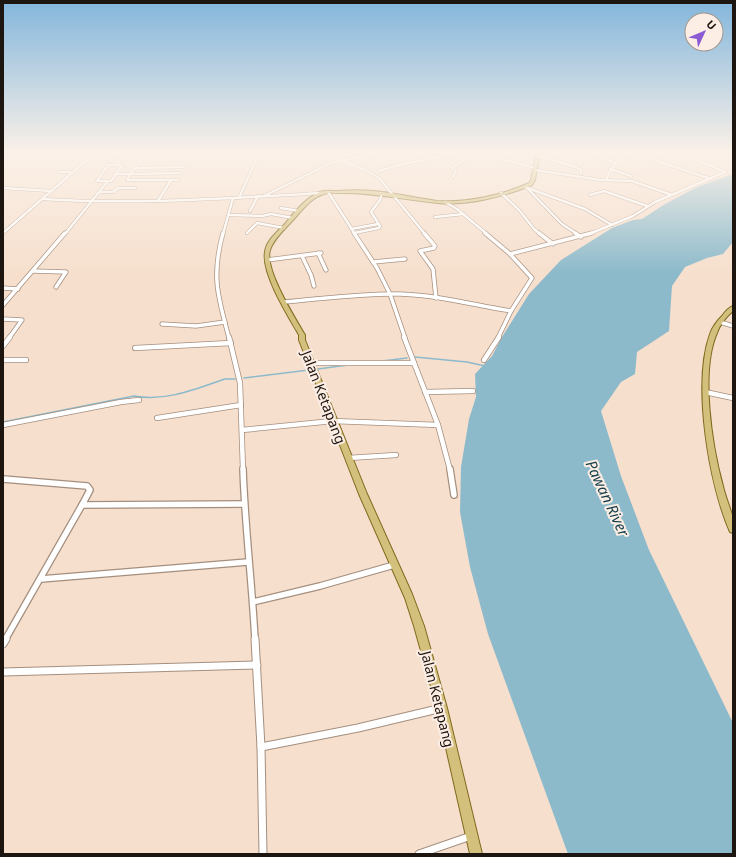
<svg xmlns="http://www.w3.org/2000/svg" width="736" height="857" viewBox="0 0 736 857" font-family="'Noto Sans',sans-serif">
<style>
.water{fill:#8dbacb}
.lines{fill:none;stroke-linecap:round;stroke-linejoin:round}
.stream{stroke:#8dbacb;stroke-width:1.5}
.minor-far4-casing{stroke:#a48f7f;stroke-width:3.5}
.minor-far3-casing{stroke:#a48f7f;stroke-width:5}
.minor-far2-casing{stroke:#a48f7f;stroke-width:6}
.minor-far1-casing{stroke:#a48f7f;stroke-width:8}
.minor-casing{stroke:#a48f7f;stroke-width:9}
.primary-casing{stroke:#80691d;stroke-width:2}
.minor-far4{stroke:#fff;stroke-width:2.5}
.minor-far3{stroke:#fff;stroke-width:3.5}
.minor-far2{stroke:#fff;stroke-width:4.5}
.minor-far1{stroke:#fff;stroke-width:5.5}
.minor{stroke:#fff;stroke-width:7}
.primary{fill:#d3c07c;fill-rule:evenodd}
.labels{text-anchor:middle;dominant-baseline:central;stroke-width:4;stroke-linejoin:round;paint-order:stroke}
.street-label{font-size:14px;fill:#1d150f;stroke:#fceee4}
.water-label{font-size:15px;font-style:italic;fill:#153e4b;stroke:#fceee4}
</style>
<rect width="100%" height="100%" fill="#f6dfcd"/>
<!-- water -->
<polygon class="water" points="733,174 733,242 723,254 707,258 685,267 672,286 669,331 637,352 635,374 621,382 601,411 621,476 649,550 733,723 733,854 568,854 488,634 470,567 460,512 461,467 469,419 476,397 475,374 492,356 502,337 529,294 561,260 612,228 633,220 642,219 665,204 697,187"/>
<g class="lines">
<!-- stream -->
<g class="stream">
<polyline points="415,357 467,362 485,366"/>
<polyline points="382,361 407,358"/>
<polyline points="318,369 348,365"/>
<polyline points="244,378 309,370"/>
<path d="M3,422L134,396C165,402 196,389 225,379H235"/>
</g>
<!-- minor-far4 casing -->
<g class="minor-far4-casing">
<g id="minor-far4">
<polyline points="480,153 535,168"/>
<polyline points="585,153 616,163"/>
<polyline points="94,154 148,154"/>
<polyline points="538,156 576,167 581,170 581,173"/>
<polyline points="340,160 365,170 379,178 425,234"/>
<polyline points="657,161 711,179"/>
<polyline points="135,168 183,167"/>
<polyline points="610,169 631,176"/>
<polyline points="535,170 601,180 632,181 672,195"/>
<polyline points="379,171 395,166 453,154 467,158"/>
<polyline points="59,172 72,172"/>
<polyline points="115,174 130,174 137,165"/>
<polyline points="130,174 127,180 178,180"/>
<polyline points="131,174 180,173"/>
<polyline points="453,177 456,171 452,168 467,158"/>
<path d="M606,180C612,164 621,157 637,153"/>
<polyline points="108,181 97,181 108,165 116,165"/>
<polyline points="525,187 585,209 612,225"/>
<polyline points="3,188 51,191"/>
<polyline points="528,189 562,224 577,234"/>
<polyline points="99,192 113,192 118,188 135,188"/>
<polyline points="328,192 355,234"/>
<polyline points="501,193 519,210 534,229 540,234"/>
<polyline points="590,195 604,191 647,206"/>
<polyline points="264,196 331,163 379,153"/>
<polyline points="239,198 259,153"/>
<path d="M43,199C136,205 230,198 323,193"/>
<polyline points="158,201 171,180"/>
<polyline points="445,202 457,209 487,234"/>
<polyline points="281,208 299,211"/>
<polyline points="250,211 258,196"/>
<polyline points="229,215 262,216 271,214 293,218"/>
<polyline points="435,217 464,214"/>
<polyline points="351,229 378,224"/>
<polyline points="3,233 95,153"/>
<polyline points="247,233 257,223 284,228"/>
<polyline points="354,233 379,228 380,226 371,212 380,200 382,193"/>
<polyline points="65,234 108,181 111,181 122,166 116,165 127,153"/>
<polyline points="223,234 233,198"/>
<polyline points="589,234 633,216 655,202 725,172 681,153"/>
</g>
</g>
<!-- minor-far3 casing -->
<g class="minor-far3-casing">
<g id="minor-far3">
<path d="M223,233C211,276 218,297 229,338"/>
<polyline points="354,233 377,268 390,294 405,338"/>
<polyline points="424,233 435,246 434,248 420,251 433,269 436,298"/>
<polyline points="485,233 510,254 532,278 511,311 498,338"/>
<polyline points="539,233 553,244"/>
<polyline points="575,233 581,237"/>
<polyline points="318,253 326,270"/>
<polyline points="510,254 592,233"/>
<polyline points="302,256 311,275 314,286"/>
<polyline points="267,260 321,253"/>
<polyline points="373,262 405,259"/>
<polyline points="33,271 66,272 56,287"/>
<polyline points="3,288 18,289"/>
<path d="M284,302C322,299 361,293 400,294C437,295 474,305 511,311"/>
<polyline points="3,305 65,233"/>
<polyline points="3,319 22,320 9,338"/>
<polyline points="720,322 733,326"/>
<polyline points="162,324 196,326 225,322"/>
</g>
</g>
<!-- minor-far2 casing -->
<g class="minor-far2-casing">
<g id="minor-far2">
<polyline points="229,337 240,383 243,470"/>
<polyline points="3,346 10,337"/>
<polyline points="135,348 231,343"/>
<polyline points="3,360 26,360"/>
<polyline points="484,360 499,337"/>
<polyline points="311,363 414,363"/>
<polyline points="425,392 473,391"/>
<polyline points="705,392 733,398"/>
<polyline points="157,418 241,405"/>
<polyline points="3,425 121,402 139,400"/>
<polyline points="438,425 450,470"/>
<polyline points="242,430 333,421 438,425 404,337"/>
<polyline points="348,458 396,455"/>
</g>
</g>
<!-- minor-far1 casing -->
<g class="minor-far1-casing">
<g id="minor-far1">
<path d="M243,469C245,527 252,583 255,640"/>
<polyline points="450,469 454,495"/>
<polyline points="3,479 87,486 90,490 82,505"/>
<polyline points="41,579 248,562"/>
<polyline points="253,602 320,586 394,565"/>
<polyline points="5,640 82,505 244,504"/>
</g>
</g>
<!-- minor casing -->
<g class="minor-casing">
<g id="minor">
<polyline points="255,639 261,747 263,854"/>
<polyline points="3,644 6,639"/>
<polyline points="3,672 257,665"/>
<polyline points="261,747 358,728 442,708"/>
<polyline points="419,854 471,836"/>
</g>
</g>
<!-- primary casing -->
<g class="primary-casing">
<g id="primary">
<path d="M536,153H540L535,180L532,185C506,196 467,206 438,203C405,200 373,192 339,193C334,193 329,192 324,194C312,197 302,210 294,219C286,228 274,238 270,250C264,269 295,318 305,335V340L367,494L412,594L424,626L447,708L482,854H470L437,708L414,626L405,598L359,494L299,340V335C288,316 261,273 265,252C266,241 277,232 284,225C294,213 305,198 320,192C325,190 332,191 338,191C350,190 362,190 374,191C395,193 416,198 437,201C466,203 503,195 529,183L531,180Z"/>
<path d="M733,306V311C726,317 720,324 717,333C700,371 712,446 723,486C725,496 730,507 733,518C734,522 733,528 733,533L730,532C709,485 692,383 710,334C712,328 717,321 722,316C725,312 728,308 733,306Z"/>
</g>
</g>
<!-- minor-far4 -->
<use href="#minor-far4" class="minor-far4"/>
<!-- minor-far3 -->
<use href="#minor-far3" class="minor-far3"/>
<!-- minor-far2 -->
<use href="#minor-far2" class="minor-far2"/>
<!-- minor-far1 -->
<use href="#minor-far1" class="minor-far1"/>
<!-- minor -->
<use href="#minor" class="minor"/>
<!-- primary -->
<use href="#primary" class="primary"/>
</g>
<!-- sky -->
<linearGradient id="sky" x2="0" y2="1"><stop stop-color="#83b6dc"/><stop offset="0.56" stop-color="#fbf1e8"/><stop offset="1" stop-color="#fbf1e8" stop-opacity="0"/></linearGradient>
<rect width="736" height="273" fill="url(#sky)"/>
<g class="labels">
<!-- street labels -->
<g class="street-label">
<text transform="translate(324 397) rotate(69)">Jalan Ketapang</text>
<text transform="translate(438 699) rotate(76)">Jalan Ketapang</text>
</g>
<!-- water labels -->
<g class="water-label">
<text transform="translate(608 498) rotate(65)">Pawan River</text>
</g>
</g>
<!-- border -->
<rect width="736" height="857" fill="none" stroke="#1d150f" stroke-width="8"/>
<!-- north arrow -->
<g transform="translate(704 32) rotate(46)"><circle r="19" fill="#fceee4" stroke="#a3978f"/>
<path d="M0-3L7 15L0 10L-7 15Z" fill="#8c5bd4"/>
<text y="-6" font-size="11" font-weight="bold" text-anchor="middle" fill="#1d150f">U</text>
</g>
</svg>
